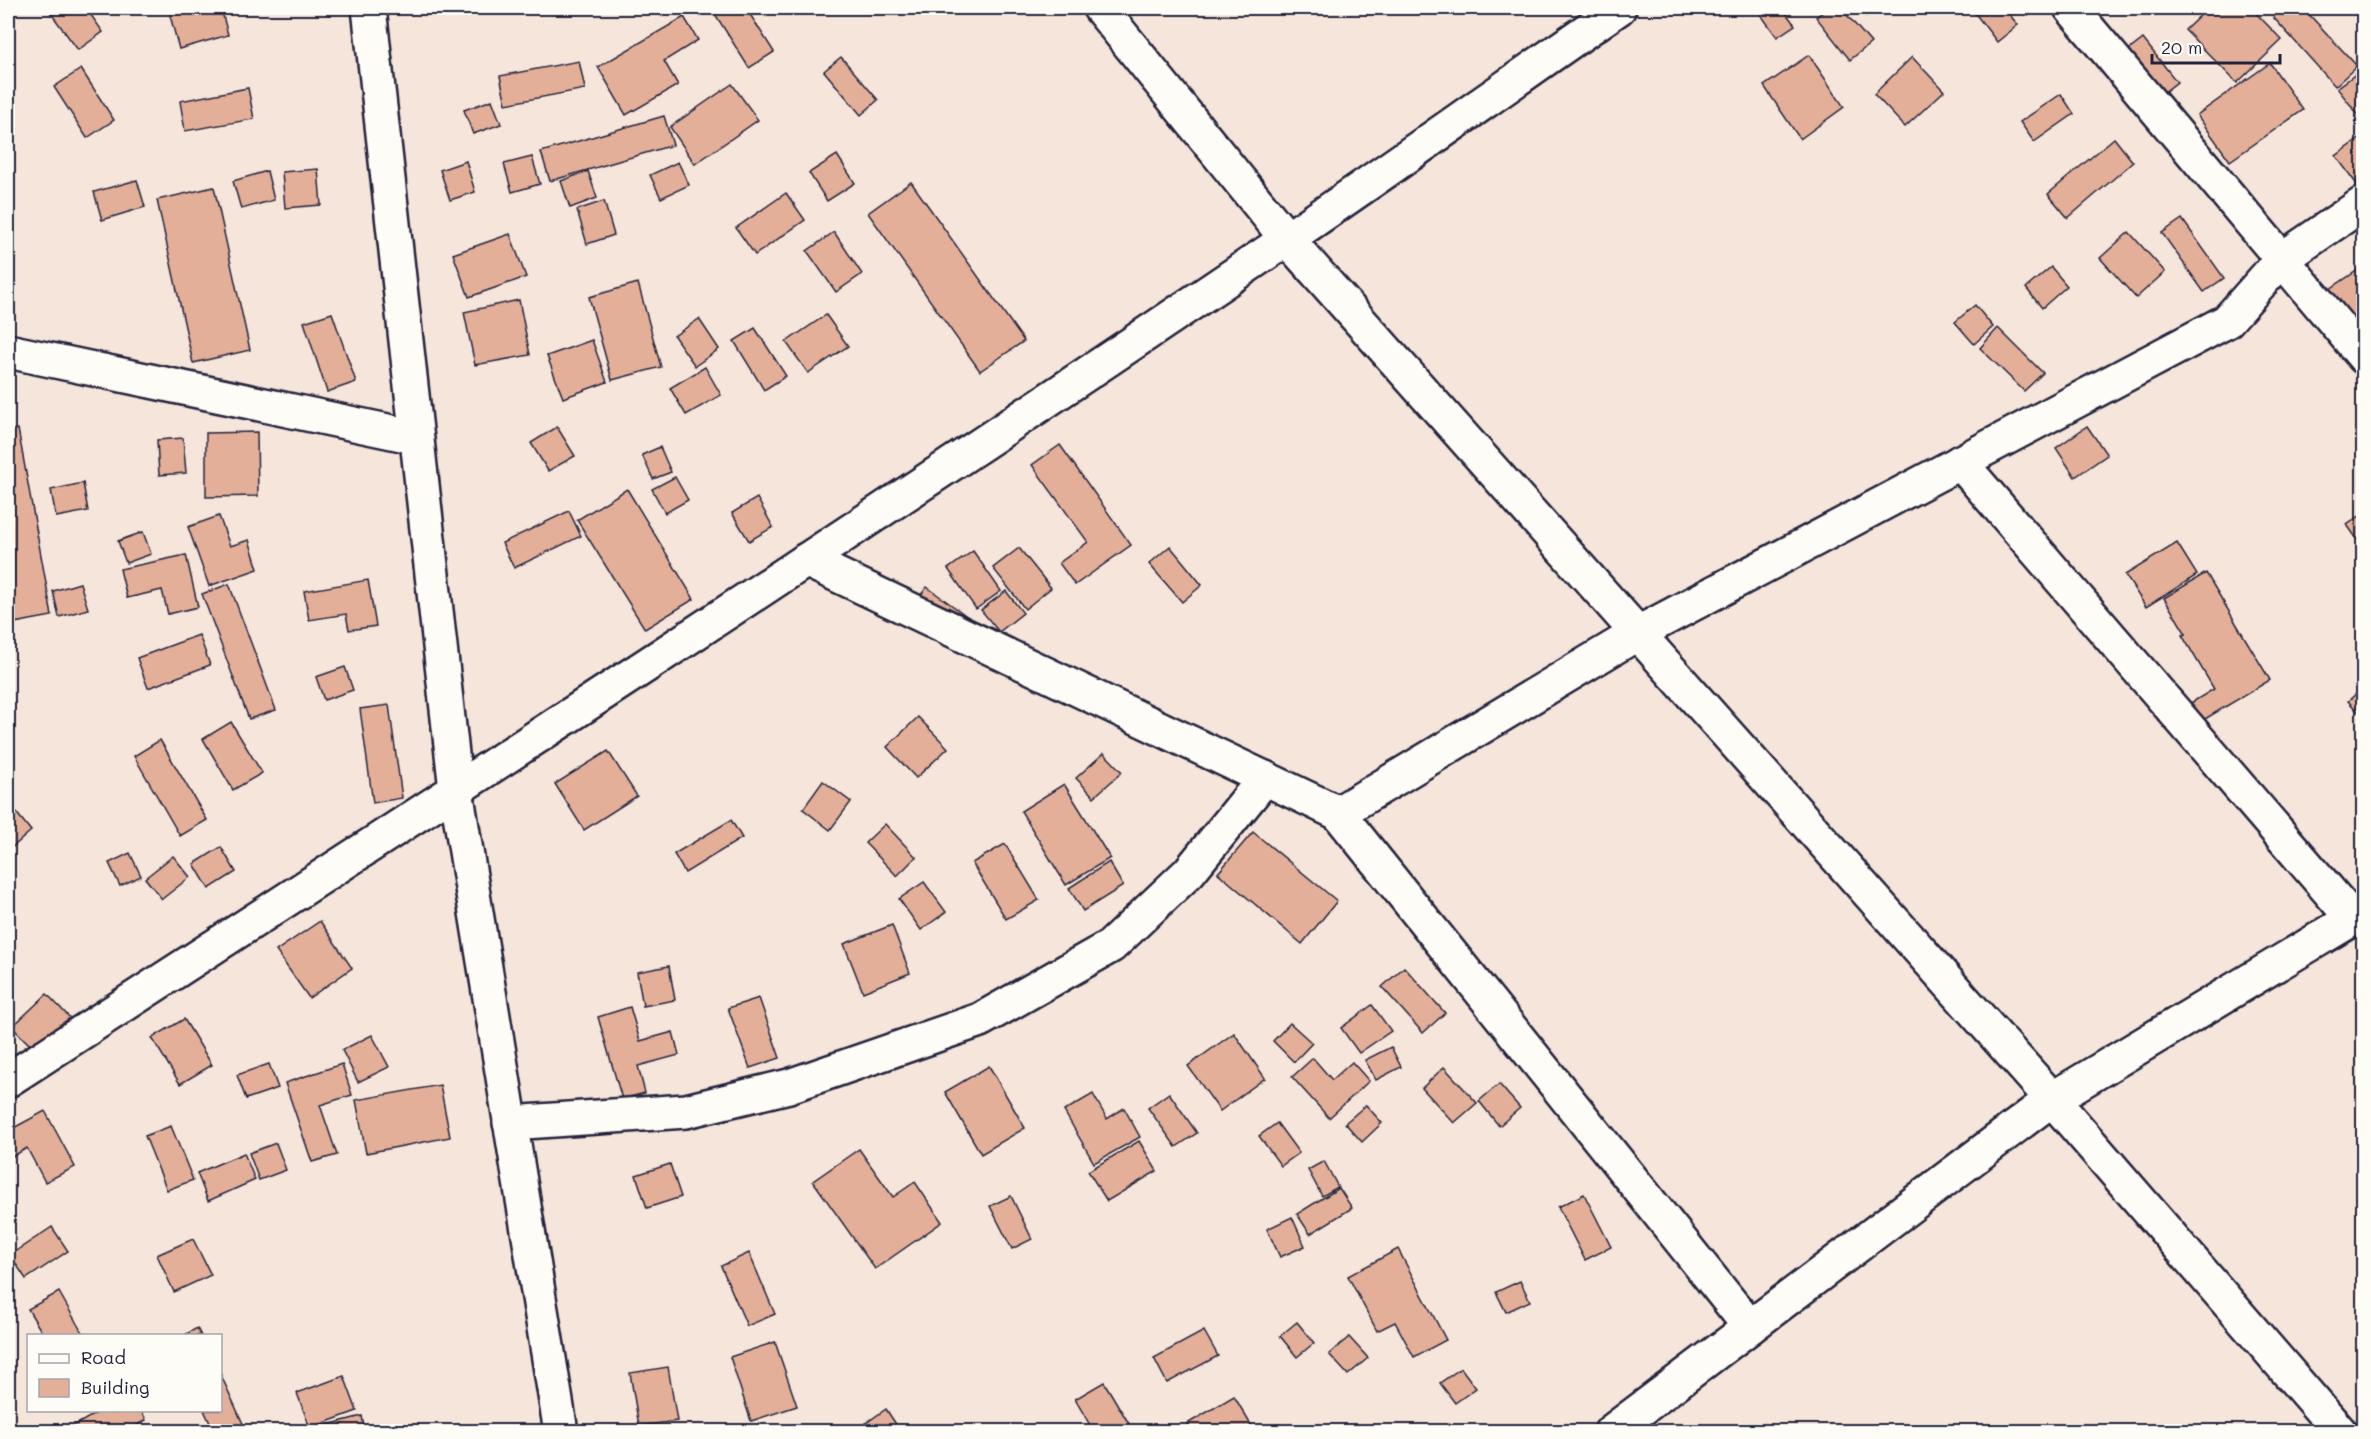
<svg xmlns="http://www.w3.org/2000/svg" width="2371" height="1439" viewBox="0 0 2371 1439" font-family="Mali,sans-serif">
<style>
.building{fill:#e4af99;stroke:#22223b;stroke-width:1.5}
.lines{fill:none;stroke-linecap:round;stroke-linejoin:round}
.minor-casing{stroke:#22223b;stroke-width:38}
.tertiary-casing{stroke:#22223b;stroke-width:38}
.minor{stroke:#fdfcf7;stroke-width:33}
.tertiary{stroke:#fdfcf7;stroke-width:33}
</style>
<rect width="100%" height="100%" fill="#f6e5db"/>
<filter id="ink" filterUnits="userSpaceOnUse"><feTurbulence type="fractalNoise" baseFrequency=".0167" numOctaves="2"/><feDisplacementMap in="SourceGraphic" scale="12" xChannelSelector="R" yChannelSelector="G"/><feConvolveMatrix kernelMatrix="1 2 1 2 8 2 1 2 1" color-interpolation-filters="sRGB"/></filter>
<g filter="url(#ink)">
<!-- building -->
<g class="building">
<polygon points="47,8 86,8 103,32 78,50"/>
<polygon points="168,8 221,8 228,35 179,49"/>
<polygon points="726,8 746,8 774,52 749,68 715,14"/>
<polygon points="1756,8 1782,8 1795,25 1777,37"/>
<polygon points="1828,8 1841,8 1871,43 1850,60 1816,17"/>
<polygon points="1860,8 1877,8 1866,16"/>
<polygon points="1971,8 2004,8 2018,25 1997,42"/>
<polygon points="2208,8 2251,8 2282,40 2237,83 2185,30"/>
<polygon points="2283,8 2303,8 2357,66 2335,86 2273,17"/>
<polygon points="684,17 698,40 664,61 678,85 626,115 598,67"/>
<polygon points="2143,39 2177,82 2154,100 2120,57"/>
<polygon points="1809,55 1844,107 1800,139 1764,86"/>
<polygon points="841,57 878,100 861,115 824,71"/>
<polygon points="1912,57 1944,91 1905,127 1874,94"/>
<polygon points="579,61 585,89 506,104 500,76"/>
<polygon points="2270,63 2303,110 2230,161 2197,115"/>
<polygon points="2364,68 2364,122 2337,88"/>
<polygon points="81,69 114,120 87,138 54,87"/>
<polygon points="732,84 758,120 695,164 670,127"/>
<polygon points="248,88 254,119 185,131 180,101"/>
<polygon points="2061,94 2074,114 2034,142 2020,122"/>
<polygon points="492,100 501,124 473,134 464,110"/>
<polygon points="664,116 673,145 550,181 541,152"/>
<polygon points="2114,138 2133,162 2068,218 2048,194"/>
<polygon points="2361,138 2364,141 2364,189 2361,190 2336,156"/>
<polygon points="837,155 855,183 827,201 809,173"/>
<polygon points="532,157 540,184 512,192 504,164"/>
<polygon points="466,161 475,192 450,200 440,170"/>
<polygon points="678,162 689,185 661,198 650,175"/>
<polygon points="318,169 321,205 285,208 282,172"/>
<polygon points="267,171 274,200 241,209 233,181"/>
<polygon points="588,171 597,198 570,208 561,181"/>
<polygon points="137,180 145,207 102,220 94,192"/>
<polygon points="911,182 1024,341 980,371 868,213"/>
<polygon points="214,187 250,350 193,363 157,200"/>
<polygon points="786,193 805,220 755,255 736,228"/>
<polygon points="604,201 614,235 587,244 577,210"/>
<polygon points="2182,219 2224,278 2204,292 2162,233"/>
<polygon points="834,232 862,274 836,292 807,251"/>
<polygon points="2129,232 2165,272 2136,298 2100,258"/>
<polygon points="510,234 526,277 469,297 453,254"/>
<polygon points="2051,267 2067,286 2042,308 2026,288"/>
<polygon points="2358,270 2364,277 2364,337 2330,289"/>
<polygon points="638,283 661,367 612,380 589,297"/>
<polygon points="519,300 530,355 475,365 464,312"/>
<polygon points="1975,305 1993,327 1974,344 1955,322"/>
<polygon points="332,313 356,382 327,392 304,322"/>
<polygon points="826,315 848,346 808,373 786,342"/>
<polygon points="699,319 719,349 695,366 674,336"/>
<polygon points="755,328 786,376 764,390 734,341"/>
<polygon points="1998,328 2043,373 2024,391 1980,348"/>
<polygon points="592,340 607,382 563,398 547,356"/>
<polygon points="705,367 721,395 686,415 670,388"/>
<polygon points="2087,426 2107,455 2075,477 2056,448"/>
<polygon points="557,427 575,456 548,471 531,443"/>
<polygon points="18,429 52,616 14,623 8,586 8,431"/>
<polygon points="257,432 258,496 206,497 206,433"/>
<polygon points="183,438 186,473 159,475 157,440"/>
<polygon points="1060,445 1131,545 1075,585 1059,563 1088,542 1032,465"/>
<polygon points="660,447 671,472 653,479 642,455"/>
<polygon points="675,477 688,500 665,513 652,489"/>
<polygon points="83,483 88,511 56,517 51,490"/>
<polygon points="627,489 694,599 645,629 577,520"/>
<polygon points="757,498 773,527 749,541 732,513"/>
<polygon points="569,511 581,536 514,568 502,543"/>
<polygon points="2364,513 2364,534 2357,539 2347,525"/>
<polygon points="219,516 230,546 249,540 258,569 209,586 188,527"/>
<polygon points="143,532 151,554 126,563 118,541"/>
<polygon points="2177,543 2197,575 2146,607 2125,575"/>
<polygon points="1170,546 1202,585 1182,602 1149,564"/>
<polygon points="1019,548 1051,588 1025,609 993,568"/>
<polygon points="973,551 1001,591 976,609 948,569"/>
<polygon points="186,555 198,607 168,614 162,590 127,598 120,569"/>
<polygon points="2206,573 2270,680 2190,728 2179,710 2214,689 2182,635 2186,634 2164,598"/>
<polygon points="368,580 376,626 349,630 346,614 309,620 304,591"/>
<polygon points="80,583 88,609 59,617 53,591"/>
<polygon points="229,584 276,710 249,719 202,594"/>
<polygon points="927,587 979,625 909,610"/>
<polygon points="1006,591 1023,613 999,632 981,610"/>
<polygon points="199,635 210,665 148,688 137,658"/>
<polygon points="345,667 353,690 324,700 316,677"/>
<polygon points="2364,687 2364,718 2348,701"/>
<polygon points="389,705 402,798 373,803 360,709"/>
<polygon points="918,717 948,748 916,778 887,747"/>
<polygon points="231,722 262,773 233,790 203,739"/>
<polygon points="160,740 207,820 180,836 134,756"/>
<polygon points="608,751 637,796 584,830 555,784"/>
<polygon points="1104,753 1122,772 1094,797 1076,778"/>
<polygon points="823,781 851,802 830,830 803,809"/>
<polygon points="1064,784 1110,858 1066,885 1021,811"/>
<polygon points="11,806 31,831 8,851 8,809"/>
<polygon points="731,820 742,838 685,873 674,854"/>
<polygon points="885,824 916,857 897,876 865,843"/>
<polygon points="1253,832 1337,901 1302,944 1218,873"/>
<polygon points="1005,844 1039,900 1006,919 972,863"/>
<polygon points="221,847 236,872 209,889 194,864"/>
<polygon points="130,853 141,876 120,886 109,863"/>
<polygon points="173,856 190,877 162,899 145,878"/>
<polygon points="1109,862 1123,886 1083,911 1069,888"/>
<polygon points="924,882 946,912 921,930 899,899"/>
<polygon points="320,921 352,968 309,998 276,951"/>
<polygon points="892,925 910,973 863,992 844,944"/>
<polygon points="669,966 675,1000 643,1006 637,972"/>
<polygon points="1404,967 1445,1013 1423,1033 1382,987"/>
<polygon points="47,994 72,1020 38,1053 12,1027"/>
<polygon points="759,998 780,1058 750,1068 728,1008"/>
<polygon points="1372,1005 1391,1031 1359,1053 1341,1028"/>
<polygon points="630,1007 640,1041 673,1032 679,1055 638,1066 645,1093 622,1099 598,1017"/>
<polygon points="184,1019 212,1065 180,1084 152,1038"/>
<polygon points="1290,1023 1312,1043 1294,1062 1273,1041"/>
<polygon points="1234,1033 1265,1078 1220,1111 1188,1066"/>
<polygon points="372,1035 389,1067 358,1082 342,1050"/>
<polygon points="1391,1047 1401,1067 1376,1080 1365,1060"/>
<polygon points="1313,1058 1332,1080 1352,1062 1369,1081 1329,1118 1292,1077"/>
<polygon points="269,1064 278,1088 246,1099 237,1075"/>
<polygon points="342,1064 352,1095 320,1105 337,1155 312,1162 285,1083"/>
<polygon points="989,1066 1025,1128 981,1154 945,1092"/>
<polygon points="1444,1067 1477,1103 1454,1123 1422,1088"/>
<polygon points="1499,1084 1520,1108 1499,1126 1479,1101"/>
<polygon points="440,1085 450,1137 366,1153 356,1100"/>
<polygon points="1169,1093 1197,1133 1176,1147 1148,1108"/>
<polygon points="1093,1094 1107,1119 1124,1108 1140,1137 1094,1163 1064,1111"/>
<polygon points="1366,1105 1382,1123 1362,1142 1345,1123"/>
<polygon points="45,1111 75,1167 45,1182 27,1148 8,1159 8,1131"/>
<polygon points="1277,1123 1299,1153 1281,1166 1259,1136"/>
<polygon points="171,1126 193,1180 167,1190 145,1136"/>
<polygon points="1139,1141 1157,1171 1107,1201 1088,1171"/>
<polygon points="276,1143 286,1170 259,1180 249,1153"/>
<polygon points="859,1149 893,1197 915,1182 942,1222 875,1269 813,1181"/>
<polygon points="244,1153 255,1180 208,1201 197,1173"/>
<polygon points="1324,1161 1338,1187 1322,1196 1308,1170"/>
<polygon points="670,1164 681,1197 647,1208 636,1175"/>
<polygon points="1339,1188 1352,1208 1310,1234 1297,1214"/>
<polygon points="1584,1194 1611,1247 1585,1260 1558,1207"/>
<polygon points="1011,1196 1032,1239 1012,1249 990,1206"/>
<polygon points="1292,1217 1305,1246 1280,1257 1267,1229"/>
<polygon points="52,1227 68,1251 26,1279 10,1255"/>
<polygon points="193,1239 211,1275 174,1292 157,1255"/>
<polygon points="1398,1249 1446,1340 1414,1357 1395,1322 1377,1331 1348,1276"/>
<polygon points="749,1253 775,1314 747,1326 721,1266"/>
<polygon points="1520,1281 1530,1301 1506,1312 1496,1292"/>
<polygon points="59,1292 84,1336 44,1336 28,1309"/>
<polygon points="1297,1322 1314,1343 1297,1357 1280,1336"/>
<polygon points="197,1328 201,1336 183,1336"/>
<polygon points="1204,1331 1218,1356 1167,1383 1154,1358"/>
<polygon points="1349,1337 1368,1358 1348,1375 1329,1354"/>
<polygon points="775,1342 797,1406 751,1421 730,1357"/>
<polygon points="668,1367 677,1421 639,1426 630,1373"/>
<polygon points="1461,1368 1476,1388 1455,1403 1440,1383"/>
<polygon points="220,1373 244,1426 232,1432 214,1432 204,1410 220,1410"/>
<polygon points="344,1376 357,1411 310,1428 297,1393"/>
<polygon points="1104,1382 1134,1432 1094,1432 1075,1399"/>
<polygon points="1234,1396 1255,1432 1192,1432 1187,1424"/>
<polygon points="886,1409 901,1432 862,1432 859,1428"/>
<polygon points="102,1410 141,1410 146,1420 125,1432 69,1432 68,1429"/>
<polygon points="362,1416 365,1432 300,1432"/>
</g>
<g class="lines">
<!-- minor casing -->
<g class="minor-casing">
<g id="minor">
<polyline points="1100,8 1287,239 2052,1099 2340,1432"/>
<polyline points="2071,8 2364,357"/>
<polyline points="8,351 416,437"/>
<polyline points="1960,462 2353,919"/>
<polyline points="806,560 1338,813 1750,1327"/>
<polyline points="1338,813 1638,633 2227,321 2282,259 2364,203"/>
<path d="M8,1080C435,804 862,527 1284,241C1397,165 1507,85 1619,8"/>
<polyline points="510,1123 686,1111 789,1086 980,1020 1111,946 1189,872 1265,778"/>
<polyline points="1611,1432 2052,1099 2364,912"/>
</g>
</g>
<!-- tertiary casing -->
<g class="tertiary-casing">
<polyline id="tertiary" points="369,8 456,790 561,1432"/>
</g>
<!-- minor -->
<use href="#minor" class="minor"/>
<!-- tertiary -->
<use href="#tertiary" class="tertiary"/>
</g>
</g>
<!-- margin -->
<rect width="2371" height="1439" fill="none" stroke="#fdfcf7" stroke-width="30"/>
<rect x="15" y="15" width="2341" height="1409" fill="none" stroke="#22223b" stroke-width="2" filter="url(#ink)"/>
<!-- legend -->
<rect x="27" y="1334" width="195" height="78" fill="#fdfcf7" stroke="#a5a5ac" stroke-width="1.5"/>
<rect x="39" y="1354" width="30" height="9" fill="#fdfcf7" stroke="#a5a5ac" stroke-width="1.5"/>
<text x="81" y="1364" font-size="18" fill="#22223b">Road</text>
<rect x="39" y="1379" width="30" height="18" fill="#e4af99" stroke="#a5a5ac" stroke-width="1.5"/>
<text x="81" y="1394" font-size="18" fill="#22223b">Building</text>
<!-- scale -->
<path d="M2152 54v9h128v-9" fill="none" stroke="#22223b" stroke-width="3"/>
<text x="2161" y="54" font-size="18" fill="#22223b" stroke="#fdfcf7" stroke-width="4.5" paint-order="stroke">20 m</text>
</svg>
